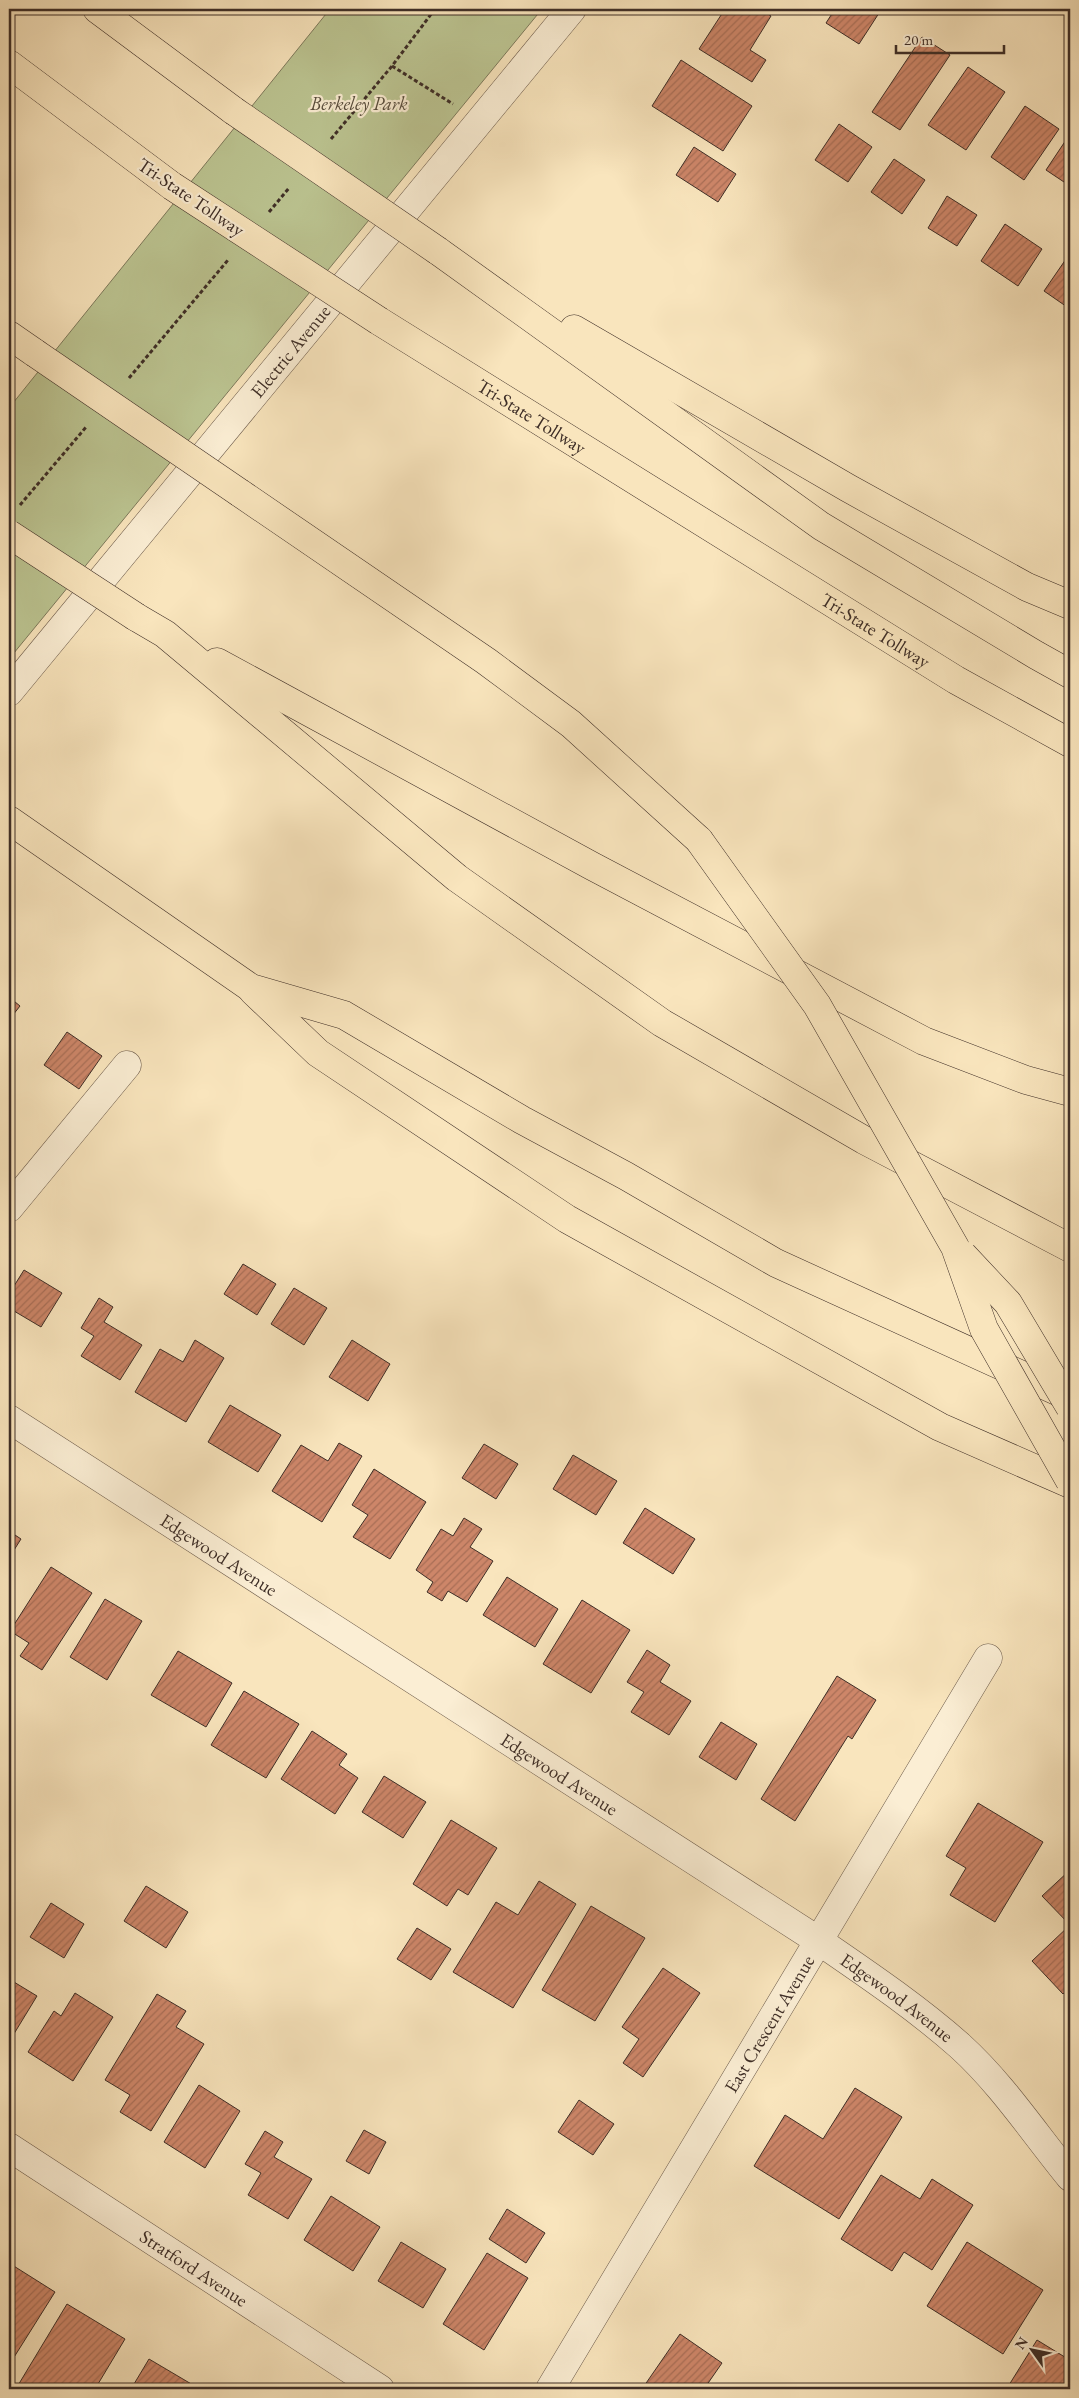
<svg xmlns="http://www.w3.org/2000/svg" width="1079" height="2398" viewBox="0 0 1079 2398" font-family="'EB Garamond',serif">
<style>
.green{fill:#bcc592;stroke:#7d7a5c}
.building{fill:url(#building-hatch);stroke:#3e2e27}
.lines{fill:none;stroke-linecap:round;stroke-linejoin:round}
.minor-casing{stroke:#6d5c4c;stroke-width:29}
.highway-casing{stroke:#3e2e27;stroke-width:29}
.path{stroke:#3e2e27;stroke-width:3;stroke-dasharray:4 2.5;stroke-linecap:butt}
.minor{stroke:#fbeed4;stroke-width:28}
.highway{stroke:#f9e5bd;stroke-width:28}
.highway-bridge-casing{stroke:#3e2e27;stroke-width:29;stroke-linecap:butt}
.highway-bridge{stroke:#f9e5bd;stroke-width:28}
.labels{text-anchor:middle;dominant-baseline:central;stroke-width:4.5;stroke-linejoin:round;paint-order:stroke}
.park-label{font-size:19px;font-style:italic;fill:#574c3c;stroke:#fbeed4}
.street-label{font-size:19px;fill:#3e2e27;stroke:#fbeed4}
</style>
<defs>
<pattern id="building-hatch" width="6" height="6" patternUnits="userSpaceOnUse" patternTransform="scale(1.25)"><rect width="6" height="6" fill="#cd8669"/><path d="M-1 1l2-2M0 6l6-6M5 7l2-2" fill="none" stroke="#a86e56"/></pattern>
</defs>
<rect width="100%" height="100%" fill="#f9e5bd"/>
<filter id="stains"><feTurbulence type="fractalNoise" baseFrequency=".004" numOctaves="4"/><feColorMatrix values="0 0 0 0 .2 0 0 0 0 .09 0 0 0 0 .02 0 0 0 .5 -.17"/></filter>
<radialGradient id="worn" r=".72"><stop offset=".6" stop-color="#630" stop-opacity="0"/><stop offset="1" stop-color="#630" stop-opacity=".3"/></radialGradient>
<!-- green -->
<polygon class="green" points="330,9 542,9 9,659 9,408"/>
<!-- building -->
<g class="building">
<polygon points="725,9 760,9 771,16 750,50 766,60 752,82 699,49"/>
<polygon points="835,9 878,9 881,10 859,44 826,23"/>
<polygon points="922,37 950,55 900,130 872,112"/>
<polygon points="681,60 752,106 723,151 652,106"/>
<polygon points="968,67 1005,92 966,150 928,125"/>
<polygon points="1025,106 1059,129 1024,180 991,157"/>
<polygon points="839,124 872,147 848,182 815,160"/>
<polygon points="1070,134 1070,186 1046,170"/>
<polygon points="694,147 736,174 718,202 676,175"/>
<polygon points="894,159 925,180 902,214 871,192"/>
<polygon points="947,196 977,215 957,246 928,228"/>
<polygon points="1005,224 1042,249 1018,286 981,261"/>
<polygon points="1066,259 1070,261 1070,309 1044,291"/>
<polygon points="9,997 20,1006 9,1020"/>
<polygon points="67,1032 102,1056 79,1089 44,1065"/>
<polygon points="243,1264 276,1284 257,1315 224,1294"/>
<polygon points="24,1270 62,1293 41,1327 9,1308 9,1294"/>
<polygon points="294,1288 327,1308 304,1345 271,1324"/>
<polygon points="99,1298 113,1307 104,1322 142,1345 120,1380 81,1356 94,1336 81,1328"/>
<polygon points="195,1340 224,1358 186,1422 135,1392 160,1349 183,1362"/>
<polygon points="352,1340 390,1364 368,1401 329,1377"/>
<polygon points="230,1405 281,1435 258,1472 208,1442"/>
<polygon points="339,1443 362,1456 322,1522 272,1491 301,1445 328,1461"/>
<polygon points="484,1444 518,1464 496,1499 462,1478"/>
<polygon points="573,1455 617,1481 596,1515 553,1489"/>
<polygon points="374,1469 426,1502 390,1559 353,1537 368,1515 352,1505"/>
<polygon points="645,1508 695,1539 673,1574 623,1543"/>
<polygon points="464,1518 482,1529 470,1547 493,1561 467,1602 448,1591 442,1601 427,1592 433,1582 416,1570 441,1529 453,1536"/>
<polygon points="9,1531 21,1539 9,1558"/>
<polygon points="51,1567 92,1593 42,1670 20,1656 29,1643 10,1631"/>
<polygon points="507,1577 558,1609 535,1647 483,1615"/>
<polygon points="105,1599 142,1621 107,1680 70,1657"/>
<polygon points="582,1600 630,1630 591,1693 543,1664"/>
<polygon points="647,1650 670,1665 660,1682 691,1701 669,1735 631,1712 644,1692 627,1682"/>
<polygon points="178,1651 232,1683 206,1727 151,1695"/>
<polygon points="837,1676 876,1700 852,1739 848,1736 795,1821 761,1799"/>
<polygon points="244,1691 299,1724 266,1778 211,1745"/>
<polygon points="721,1722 757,1744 736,1780 699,1757"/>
<polygon points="312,1731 347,1754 339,1765 358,1778 335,1814 281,1779"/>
<polygon points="384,1776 426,1802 403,1838 362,1812"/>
<polygon points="978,1803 1043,1842 995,1922 950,1895 966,1868 946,1856"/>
<polygon points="451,1820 497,1848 468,1895 458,1889 447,1906 413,1884"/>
<polygon points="1070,1870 1070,1987 1063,1994 1032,1961 1070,1925 1042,1896"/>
<polygon points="539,1881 576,1904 513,2008 453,1972 496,1902 518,1915"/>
<polygon points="146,1886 188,1912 166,1948 124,1921"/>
<polygon points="51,1903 84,1924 64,1958 30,1937"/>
<polygon points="591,1906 645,1938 595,2021 542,1990"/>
<polygon points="417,1928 451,1949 431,1980 397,1959"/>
<polygon points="663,1968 700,1993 643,2077 623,2063 639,2039 622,2027"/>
<polygon points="9,1979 37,1996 9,2042"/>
<polygon points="75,1993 113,2017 73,2081 28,2052 54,2011 61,2016"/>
<polygon points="157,1994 186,2011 176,2027 204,2044 151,2131 120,2112 130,2095 105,2080"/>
<polygon points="199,2085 240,2111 205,2168 164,2142"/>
<polygon points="855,2088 902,2117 839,2219 754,2166 785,2115 823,2139"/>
<polygon points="579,2100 614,2124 593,2155 558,2132"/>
<polygon points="364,2130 386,2142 369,2174 346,2161"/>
<polygon points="265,2131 283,2142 274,2157 312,2179 288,2219 248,2195 261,2173 245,2164"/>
<polygon points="881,2175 920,2199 932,2179 973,2205 932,2270 904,2252 892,2271 841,2239"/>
<polygon points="331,2196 380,2227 353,2271 304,2240"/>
<polygon points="507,2209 545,2233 526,2263 489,2239"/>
<polygon points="401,2242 446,2269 423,2308 378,2281"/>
<polygon points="967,2242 1043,2290 1003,2354 927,2306"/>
<polygon points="487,2253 528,2278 484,2350 443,2324"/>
<polygon points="9,2263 55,2292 11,2362 9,2361"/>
<polygon points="67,2304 125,2339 95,2389 20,2389 17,2387"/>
<polygon points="680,2334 722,2363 704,2389 642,2389"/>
<polygon points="1037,2340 1068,2359 1070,2355 1070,2389 1016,2389 1009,2385"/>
<polygon points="149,2359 193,2385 190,2389 131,2389"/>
</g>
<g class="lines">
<!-- minor casing -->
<g class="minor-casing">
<g id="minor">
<path id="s1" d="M9,692L572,9"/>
<polyline points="9,1208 127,1065"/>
<path id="s2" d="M9,1419L819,1941C867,1974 916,2007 960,2046C1002,2084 1034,2133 1070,2177"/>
<path id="s3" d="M9,2147L380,2389"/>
<path id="s4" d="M550,2389L988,1658"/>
</g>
</g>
<!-- highway casing -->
<g class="highway-casing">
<g id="highway">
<polyline points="97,9 234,111"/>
<polyline points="9,64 172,186"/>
<polyline points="438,251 821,526 1036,655 1070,674"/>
<path id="s5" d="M379,321L956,680L1070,743"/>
<polyline points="574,329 848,488 1027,587 1070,605"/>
<polyline points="9,335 35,353"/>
<polyline points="240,493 486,661 571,724 699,840"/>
<polyline points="136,617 165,634 457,878 662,1023 864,1140 1070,1248"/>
<polyline points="217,662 592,866 924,1041 1026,1080 1070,1092"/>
<polyline points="9,820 251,988 344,1015 522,1120 626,1176 776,1263 1070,1397"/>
<polyline points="253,991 318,1053 567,1219 940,1427 1070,1484"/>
</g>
</g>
<!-- path -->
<g class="path">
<polyline points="392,66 453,104"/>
<polyline points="331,139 392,66 435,9"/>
<polyline points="269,212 289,188"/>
<polyline points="129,378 228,260"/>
<polyline points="20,505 87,426"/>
</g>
<!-- minor -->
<use href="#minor" class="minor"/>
<!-- highway -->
<use href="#highway" class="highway"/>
<!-- highway-bridge casing -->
<g class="highway-bridge-casing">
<g id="highway-bridge">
<polyline points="234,111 438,251"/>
<polyline points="172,186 379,321"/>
<polyline points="35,353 240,493"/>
<polyline points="9,534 136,617"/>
<polyline points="699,840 817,1005 955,1247 984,1329 1070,1481"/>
<polyline points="963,1255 1008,1303 1070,1407"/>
</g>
</g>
<!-- highway-bridge -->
<use href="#highway-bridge" class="highway-bridge"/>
</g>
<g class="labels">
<!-- park labels -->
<g class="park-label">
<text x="359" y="103">Berkeley Park</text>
</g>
<!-- street labels -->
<g class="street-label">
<text transform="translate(191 197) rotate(34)">Tri-State Tollway</text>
<text stroke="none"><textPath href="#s1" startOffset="442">Electric Avenue</textPath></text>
<text stroke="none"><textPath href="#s5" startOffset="180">Tri-State Tollway</textPath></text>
<text stroke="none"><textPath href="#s5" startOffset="585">Tri-State Tollway</textPath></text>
<text stroke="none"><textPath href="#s2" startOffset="250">Edgewood Avenue</textPath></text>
<text stroke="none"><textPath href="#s2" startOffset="655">Edgewood Avenue</textPath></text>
<text stroke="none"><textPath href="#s2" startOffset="1060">Edgewood Avenue</textPath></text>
<text stroke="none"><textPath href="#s4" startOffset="426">East Crescent Avenue</textPath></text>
<text stroke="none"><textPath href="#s3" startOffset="221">Stratford Avenue</textPath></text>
</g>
</g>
<!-- margin -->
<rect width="1079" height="2398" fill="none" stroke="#f9e5bd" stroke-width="30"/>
<rect x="10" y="10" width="1059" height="2378" fill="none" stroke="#3e2e27" stroke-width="2.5"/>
<rect x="15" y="15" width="1049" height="2368" fill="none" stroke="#3e2e27"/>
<!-- north arrow -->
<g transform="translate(1032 2350) rotate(303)" stroke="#fbeed4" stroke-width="4" paint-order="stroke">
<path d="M0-4L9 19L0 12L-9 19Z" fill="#3e2e27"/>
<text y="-8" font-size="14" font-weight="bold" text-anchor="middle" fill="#3e2e27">N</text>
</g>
<!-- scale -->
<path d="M896 45v8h108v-8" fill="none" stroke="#3e2e27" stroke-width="2.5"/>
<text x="904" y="45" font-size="15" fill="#3e2e27" stroke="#fbeed4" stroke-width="4" paint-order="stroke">20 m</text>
<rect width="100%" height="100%" filter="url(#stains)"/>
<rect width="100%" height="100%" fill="url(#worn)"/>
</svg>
